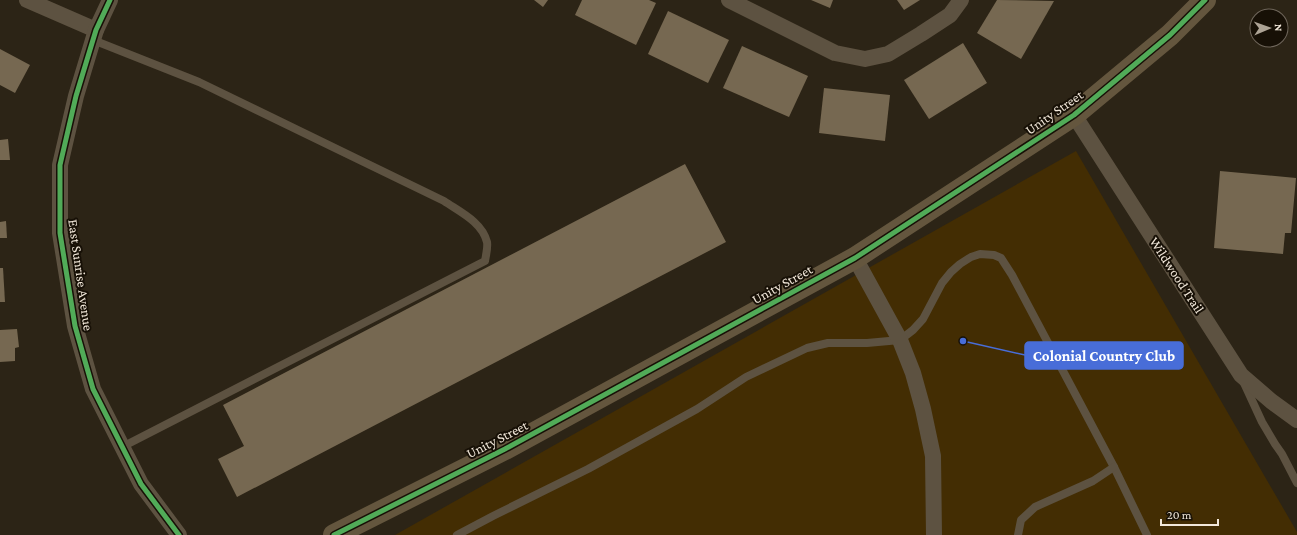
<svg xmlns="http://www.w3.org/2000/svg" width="1297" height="535" viewBox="0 0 1297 535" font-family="'Crimson Pro',serif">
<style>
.green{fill:#432d03}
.building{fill:#766851}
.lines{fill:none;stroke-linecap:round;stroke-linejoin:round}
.lane{stroke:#5d5241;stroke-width:8}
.street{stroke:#5d5241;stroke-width:16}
.secondary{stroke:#64563e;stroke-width:22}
.cycleway-casing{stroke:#171006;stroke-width:8}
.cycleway{stroke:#51ab58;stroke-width:5}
.labels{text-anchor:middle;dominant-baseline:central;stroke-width:4;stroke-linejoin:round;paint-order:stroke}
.street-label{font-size:14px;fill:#f2e8da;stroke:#171006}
.leader{fill:none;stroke:#486dd8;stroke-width:1.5}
.callout-dot{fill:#486dd8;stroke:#171006;stroke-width:1.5}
.callout{fill:#486dd8;stroke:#486dd8;stroke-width:1.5}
.callout-label{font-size:15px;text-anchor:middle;font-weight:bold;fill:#fff}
</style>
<rect width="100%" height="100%" fill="#2c2416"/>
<!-- green -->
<polygon class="green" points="1076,151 1297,532 1297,535 395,535"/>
<!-- building -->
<g class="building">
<polygon points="534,0 548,0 543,7"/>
<polygon points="582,0 649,0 656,3 636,45 575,15"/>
<polygon points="811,0 833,0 830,8"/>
<polygon points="897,0 920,0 904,10"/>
<polygon points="997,0 1054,1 1021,59 977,33"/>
<polygon points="668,11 729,40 708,83 648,54"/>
<polygon points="963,43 987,83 929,119 904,80"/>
<polygon points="742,46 808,76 789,117 723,88"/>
<polygon points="0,49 30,65 15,93 0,85"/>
<polygon points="824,88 890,95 885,141 819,133"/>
<polygon points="8,139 10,160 0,160 0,140"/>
<polygon points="685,164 726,242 237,497 218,459 244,446 223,405"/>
<polygon points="1220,171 1296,178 1291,233 1285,233 1283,254 1214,248"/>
<polygon points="6,221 7,238 0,238 0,222"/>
<polygon points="0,268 3,268 5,302 0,302"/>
<polygon points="17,329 19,347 15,348 15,361 0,362 0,330"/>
</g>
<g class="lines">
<!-- lane -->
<g class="lane">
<path d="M93,40L199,82L444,201C460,212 482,222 487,242C488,247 486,255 485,261L122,447"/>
<polyline points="1244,383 1262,422 1275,444 1282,454 1297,483"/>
<polyline points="457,535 493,516 588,469 697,409 746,377 807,348 828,343 867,343 900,340 913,330 923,319 942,283 951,272 960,264 971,257 980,254 994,255 1001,258 1012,275 1114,467 1147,535"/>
<polyline points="1018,535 1021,520 1035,507 1093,481 1114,467"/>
</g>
<!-- street -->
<g class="street">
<polyline points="27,0 96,30"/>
<polyline points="110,0 96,30 76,96 60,165 60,233 75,326 93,389 141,484 179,535"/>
<polyline points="729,0 835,53 865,59 888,54 921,34 950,15 961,0"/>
<polyline points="1074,115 1241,375 1271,401 1297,420"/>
<polyline points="855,258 900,340 913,373 923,409 933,456 934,535"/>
</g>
<!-- secondary -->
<polyline class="secondary" points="334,535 505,449 855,258 1074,115 1170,35 1205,0"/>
<!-- cycleway casing -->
<g class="cycleway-casing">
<g id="cycleway">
<polyline points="110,0 96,30 76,96 60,165 60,233 75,326 93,389 141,484 179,535"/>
<polyline points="334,535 505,449 855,258 1074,115 1170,35 1205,0"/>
</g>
</g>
<!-- cycleway -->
<use href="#cycleway" class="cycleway"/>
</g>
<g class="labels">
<!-- street labels -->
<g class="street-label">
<text transform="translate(1054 112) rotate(-35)">Unity Street</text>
<text transform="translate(81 275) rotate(82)">East Sunrise Avenue</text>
<text transform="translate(1177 275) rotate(57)">Wildwood Trail</text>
<text transform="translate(782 284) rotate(-29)">Unity Street</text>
<text transform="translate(497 439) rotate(-27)">Unity Street</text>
</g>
</g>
<!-- callouts -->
<path class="leader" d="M963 341L1025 355"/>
<circle class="callout-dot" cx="963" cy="341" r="4"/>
<rect class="callout" x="1025" y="342" width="158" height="27" rx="4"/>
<g class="callout-label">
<text x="1104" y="361">Colonial Country Club</text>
</g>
<!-- north arrow -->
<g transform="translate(1269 28) rotate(88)"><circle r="19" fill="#171006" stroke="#6f665b"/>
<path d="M0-3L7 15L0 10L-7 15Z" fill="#ada395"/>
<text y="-6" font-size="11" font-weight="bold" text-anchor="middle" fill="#f2e8da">N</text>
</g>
<!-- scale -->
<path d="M1161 519v6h57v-6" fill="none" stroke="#f2e8da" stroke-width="2"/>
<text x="1167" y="519" font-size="12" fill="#f2e8da" stroke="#171006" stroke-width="3" paint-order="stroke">20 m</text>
</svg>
